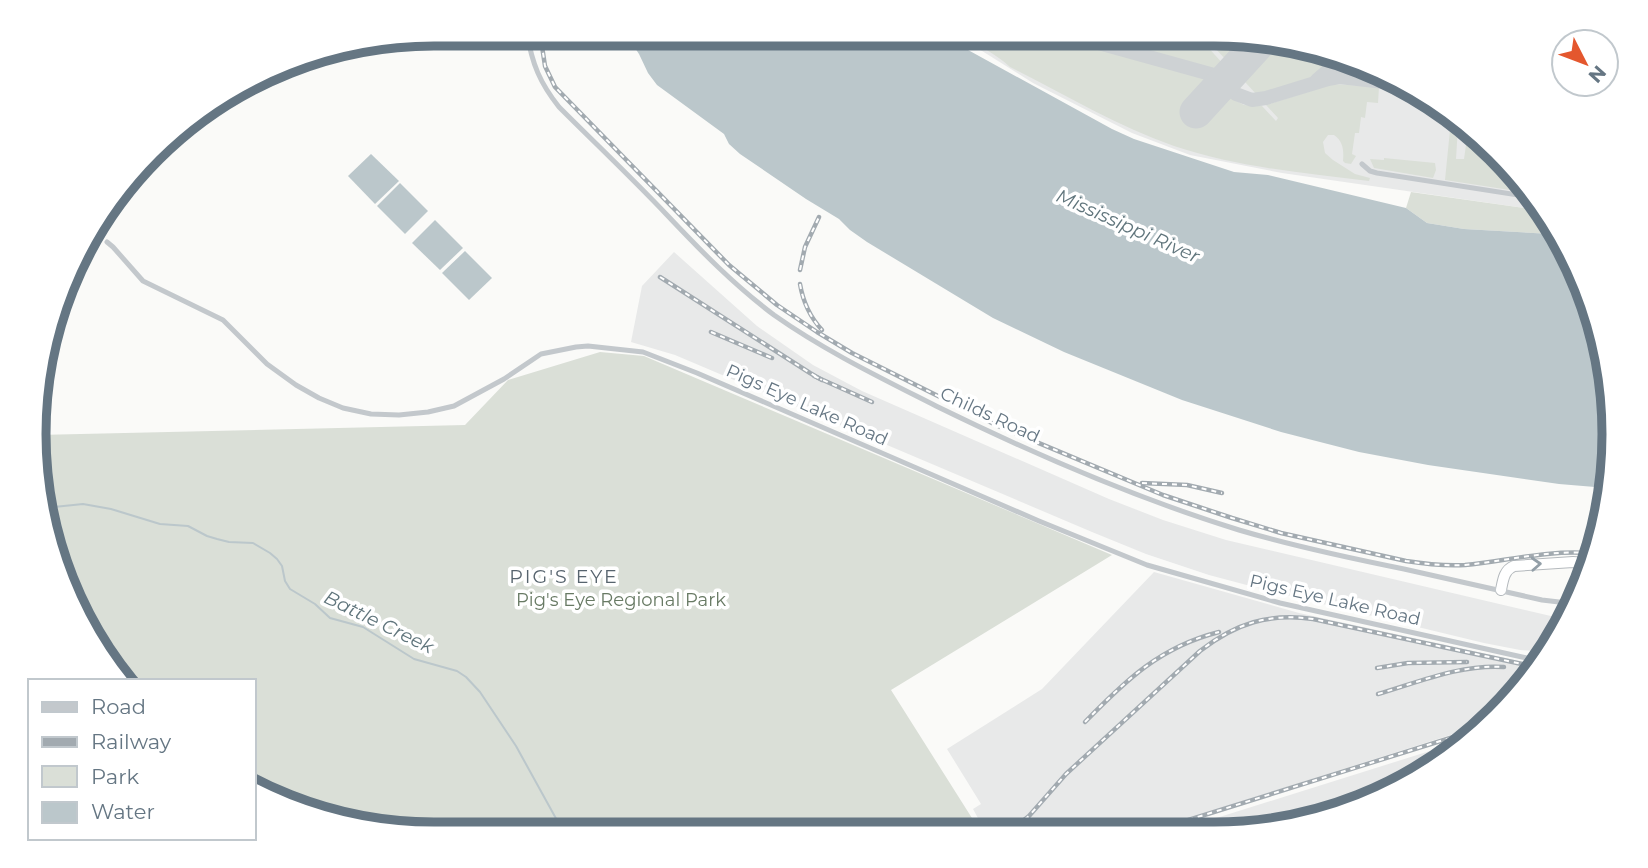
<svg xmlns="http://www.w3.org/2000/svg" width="1648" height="868" viewBox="0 0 1648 868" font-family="Montserrat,sans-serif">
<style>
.built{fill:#e8e9e9}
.green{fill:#dadfd7}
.water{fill:#bbc7cb}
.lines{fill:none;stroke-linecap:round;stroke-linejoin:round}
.stream{stroke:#bbc7cb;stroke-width:2}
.taxiway{stroke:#ced2d4;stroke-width:14}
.runway{stroke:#ced2d4;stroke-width:33}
.highway-casing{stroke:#b4b9bd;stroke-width:12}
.street{stroke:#c3c8cc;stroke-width:5}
.highway{stroke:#fff;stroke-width:10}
.rail-casing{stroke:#a2aab0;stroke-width:4.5}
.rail{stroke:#fff;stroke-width:2;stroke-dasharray:5;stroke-linecap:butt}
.oneway{stroke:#939fa8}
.labels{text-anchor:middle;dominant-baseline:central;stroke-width:7;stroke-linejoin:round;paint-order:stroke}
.street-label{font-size:18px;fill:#657683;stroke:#fff}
.park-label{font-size:18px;fill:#687a64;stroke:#fff}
.water-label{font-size:19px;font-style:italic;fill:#60757c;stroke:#fff}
.neighbourhood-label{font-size:19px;letter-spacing:2px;fill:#57646e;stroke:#fff}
.rim{fill:none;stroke:#657683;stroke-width:9}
</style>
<rect width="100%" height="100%" fill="#fafaf8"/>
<!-- built -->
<g class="built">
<polygon points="955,34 1240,34 1392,75 1516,170 1538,210 1282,173 1190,155 1132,133 1033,83"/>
<polygon points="674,252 757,326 813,365 862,391 1109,499 1163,520 1226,540 1568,620 1547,652 1520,650 1484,643 1273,592 1209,575 1146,554 1092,532 675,355 631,342 642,286"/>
<polygon points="1154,572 1299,613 1538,665 1516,698 1485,724 1145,832 983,832 985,831 973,809 981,804 947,749 1042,689"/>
<polygon points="1468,739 1437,767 1367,804 1267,831 1172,832"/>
</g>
<!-- green -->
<g class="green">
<path d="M964,34H1006V36L1017,34H1043L1211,80L1188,105L1204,120L1227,96L1244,105L1262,106L1276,121L1278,118L1266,105L1333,84L1379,87L1378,103L1367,102L1365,118L1361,117L1359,133H1355L1352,154L1356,156L1351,164L1345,163L1343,161C1344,150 1343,141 1334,135H1328L1323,142L1325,153L1333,160L1355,174L1370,178L1369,181C1303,173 1237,167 1174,146C1117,126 1064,94 1010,67C996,54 978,46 964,34Z"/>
<polygon points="1100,34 1196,34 1224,65 1218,68 1208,68 1105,39"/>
<polygon points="1202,34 1240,34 1251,37 1228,62"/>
<polygon points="1276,44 1335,59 1308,80 1257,95 1245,82 1245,76"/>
<polygon points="1451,120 1458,126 1456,159 1464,159 1466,145 1471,144 1472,140 1476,140 1515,170 1514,183 1524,184 1529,193 1445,180"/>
<polygon points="1384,158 1435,163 1436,170 1433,178 1374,168 1370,159 1384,160"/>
<polygon points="1411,192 1538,210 1552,234 1464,229 1427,223 1406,208"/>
<polygon points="600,352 644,356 1112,555 891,690 977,826 960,832 408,834 256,793 254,791 254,681 122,681 64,588 34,461 37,435 465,425 508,380"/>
</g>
<!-- water -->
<g class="water">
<polygon points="625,33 939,34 1112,129 1134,139 1234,172 1268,175 1406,208 1427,223 1464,229 1552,234 1594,306 1614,461 1607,488 1559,484 1428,465 1359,452 1281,432 1182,400 1064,352 993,318 867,242 850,230 839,219 806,199 740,154 729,144 724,134 657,85 648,73 639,54"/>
<polygon points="371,154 399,181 375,204 348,176"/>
<polygon points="400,183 428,211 405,234 377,206"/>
<polygon points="435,220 463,248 440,270 412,243"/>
<polygon points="465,251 492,278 469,300 442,273"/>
</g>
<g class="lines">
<!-- stream -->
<polyline class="stream" points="44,502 54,507 83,504 111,509 160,524 188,526 207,536 217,539 229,542 253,543 270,553 277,559 282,566 285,581 290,589 315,604 330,618 363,627 414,659 457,671 466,677 480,692 516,746 564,833"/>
<!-- taxiway -->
<g class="taxiway">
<polyline points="1066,34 1214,75 1236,94 1252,100 1266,98 1328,79 1339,77 1403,84"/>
<polyline points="1317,80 1332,67 1343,62"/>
</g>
<!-- runway -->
<polyline class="runway" points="1196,112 1262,40"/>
<!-- highway casing -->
<g class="highway-casing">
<path id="highway" d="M1501,590C1503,580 1504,570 1514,566L1573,562L1586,563"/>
</g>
<!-- street -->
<g class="street">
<path d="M527,33C532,64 540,83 559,107C595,143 632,178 667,215C701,251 734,285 774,315C825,351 881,378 936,406C1034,454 1135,498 1239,530C1293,546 1349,558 1404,569C1450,579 1496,590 1542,600L1559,602L1576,601"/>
<polyline points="1362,164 1370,171 1377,173 1531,197"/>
<polyline points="107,242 113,247 143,281 223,320 267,364 296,385 319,398 343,408 371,414 399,415 428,412 454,406 504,379 541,354 576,347 588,346 643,352 697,373 1039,521 1147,565 1280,603 1540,661"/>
</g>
<!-- highway -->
<use href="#highway" class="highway"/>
<!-- rail casing -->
<g class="rail-casing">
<g id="rail">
<path d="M540,33L545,66L555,87L729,265L777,305L817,332L852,353L998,426L1163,495L1232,518L1281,533L1406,561C1425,564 1445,566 1465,565C1506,561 1547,550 1589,553"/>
<polyline points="800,270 805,247 819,217"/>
<polyline points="660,277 810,373 822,380"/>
<path d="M800,284C803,302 810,317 822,330"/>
<polyline points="711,332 772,358"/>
<polyline points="814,376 872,402"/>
<polyline points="1142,483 1187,485 1222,493"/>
<polyline points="1377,668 1408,663 1467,662"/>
<path d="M1378,694C1419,682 1461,664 1504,667"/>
<path d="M1085,722C1126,680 1160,647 1219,632"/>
<path d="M1009,832L1029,816L1066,774L1200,651C1236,623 1269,613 1313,619L1536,667"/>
<polyline points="1150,832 1482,728"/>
</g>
</g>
<!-- rail -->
<use href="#rail" class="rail"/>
</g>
<!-- one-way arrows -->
<defs><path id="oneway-chevron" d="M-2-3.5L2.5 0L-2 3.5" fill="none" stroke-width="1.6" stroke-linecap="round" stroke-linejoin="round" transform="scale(1.75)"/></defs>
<use class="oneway" href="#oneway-chevron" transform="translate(1536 564) rotate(-3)"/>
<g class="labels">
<!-- street labels -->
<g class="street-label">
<text transform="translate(807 405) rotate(24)">Pigs Eye Lake Road</text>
<text transform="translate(990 415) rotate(25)">Childs Road</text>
<text transform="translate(1335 600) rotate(13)">Pigs Eye Lake Road</text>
</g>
<!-- park labels -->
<g class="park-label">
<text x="621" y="600">Pig's Eye Regional Park</text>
</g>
<!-- water labels -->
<g class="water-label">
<text transform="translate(1128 226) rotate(24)">Mississippi River</text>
<text transform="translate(379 622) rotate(26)">Battle Creek</text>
</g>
<!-- neighbourhood labels -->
<g class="neighbourhood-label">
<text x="564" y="576">PIG'S EYE</text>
</g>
</g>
<!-- crop -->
<path d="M0 0H1648V868H0ZM434 46H1214A388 388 0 0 1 1602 434V434A388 388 0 0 1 1214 822H434A388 388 0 0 1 46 434V434A388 388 0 0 1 434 46Z" fill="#fff" fill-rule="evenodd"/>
<path class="rim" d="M434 46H1214A388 388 0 0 1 1602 434V434A388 388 0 0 1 1214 822H434A388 388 0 0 1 46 434V434A388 388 0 0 1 434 46Z"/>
<!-- legend -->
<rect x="28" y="679" width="228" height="161" fill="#ffffff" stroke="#c1c8cd" stroke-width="2"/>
<rect x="42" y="702" width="35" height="10" fill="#c3c8cc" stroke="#c1c8cd" stroke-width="2"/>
<text x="91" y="714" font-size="21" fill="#657683">Road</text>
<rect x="42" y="737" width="35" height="10" fill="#a2aab0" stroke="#c1c8cd" stroke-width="2"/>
<text x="91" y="749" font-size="21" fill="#657683">Railway</text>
<rect x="42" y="766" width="35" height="21" fill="#dadfd7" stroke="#c1c8cd" stroke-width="2"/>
<text x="91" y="784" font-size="21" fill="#657683">Park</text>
<rect x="42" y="802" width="35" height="21" fill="#bbc7cb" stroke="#c1c8cd" stroke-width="2"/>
<text x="91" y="819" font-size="21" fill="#657683">Water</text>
<!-- north arrow -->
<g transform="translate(1585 63) rotate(132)"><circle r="33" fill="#ffffff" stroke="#c1c8cd" stroke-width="2"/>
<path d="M0-5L12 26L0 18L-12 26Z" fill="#e4572e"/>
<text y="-10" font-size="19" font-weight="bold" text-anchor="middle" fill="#657683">N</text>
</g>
</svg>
